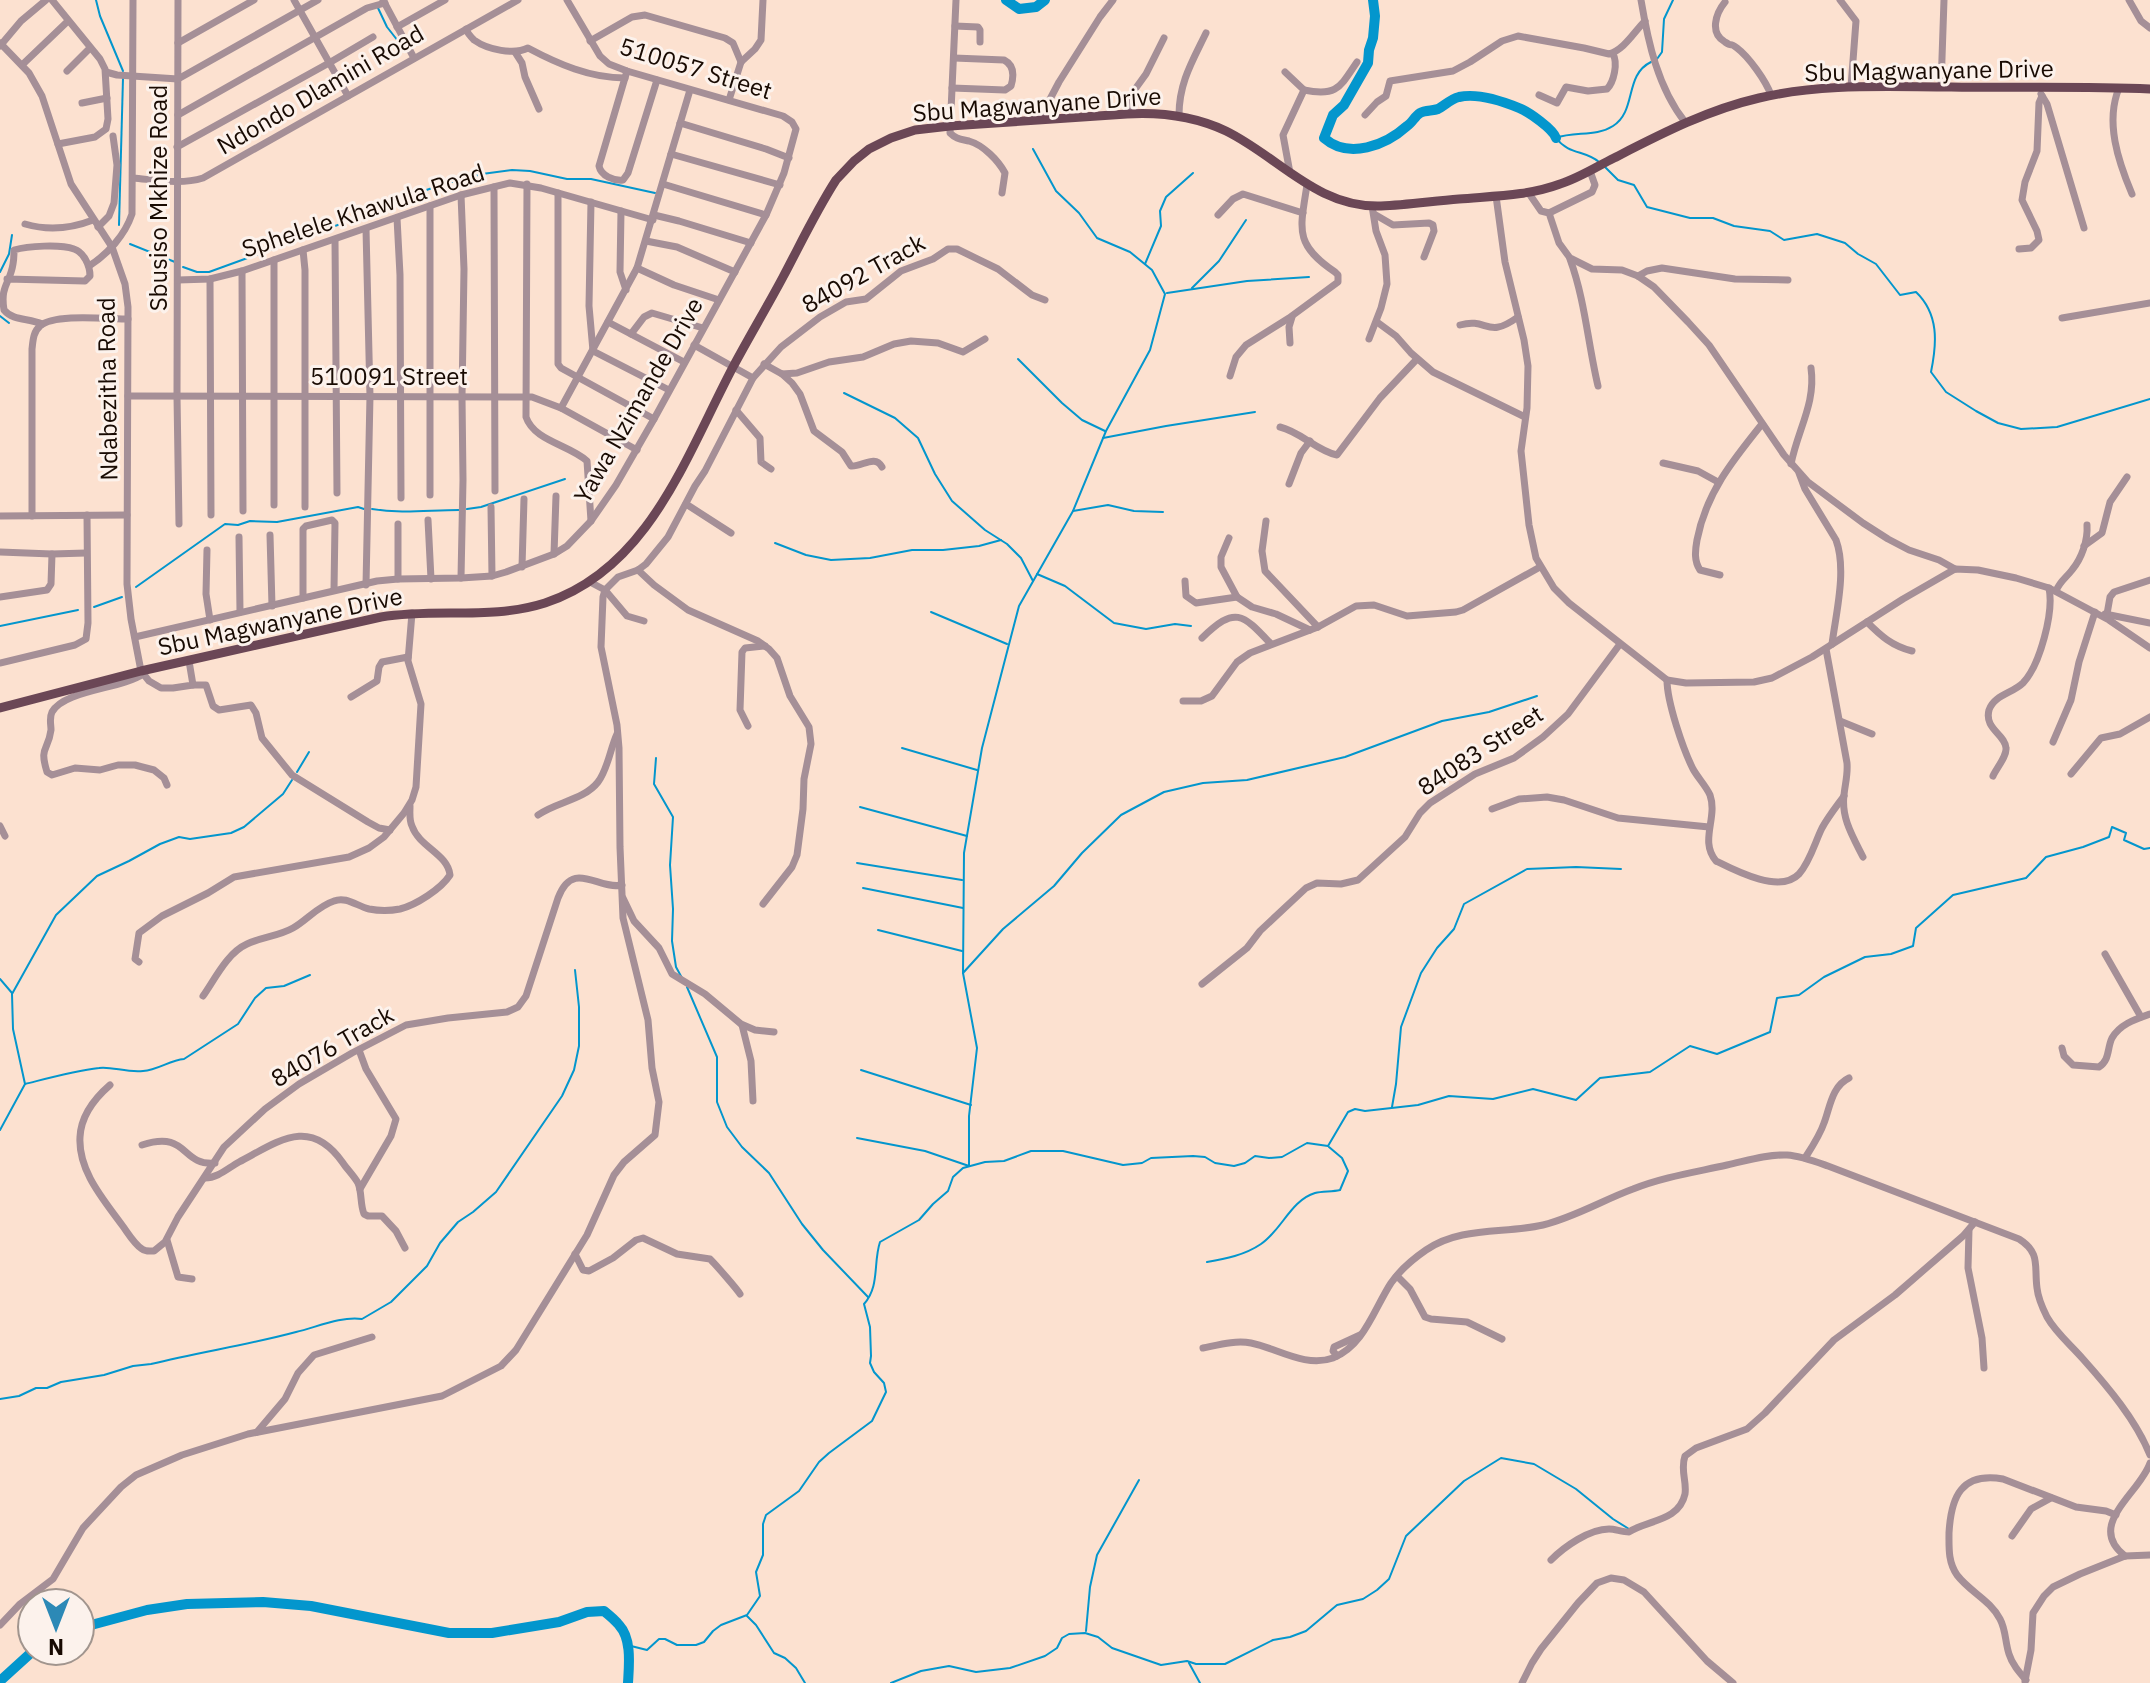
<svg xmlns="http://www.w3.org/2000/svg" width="2150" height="1683" viewBox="0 0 2150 1683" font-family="'IBM Plex Sans',sans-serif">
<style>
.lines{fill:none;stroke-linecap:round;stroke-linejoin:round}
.stream{stroke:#0396cd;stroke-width:2}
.river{stroke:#0396cd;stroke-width:10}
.minor{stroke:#a58f97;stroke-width:7}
.major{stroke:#6b4756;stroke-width:9}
.labels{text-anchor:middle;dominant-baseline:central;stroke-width:6;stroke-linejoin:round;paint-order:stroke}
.street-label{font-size:24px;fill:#180a02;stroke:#fcf2ec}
</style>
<rect width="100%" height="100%" fill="#fce1d0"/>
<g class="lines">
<!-- stream -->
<g class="stream">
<polyline points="96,0 100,16 123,71"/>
<polyline points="378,8 387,27 398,41"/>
<polyline points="1657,59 1662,52 1664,19 1673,0"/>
<path d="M1599,162C1585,150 1569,155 1556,138C1574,131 1596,137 1613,126C1637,111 1624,75 1651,62"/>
<path d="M1604,166L1618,180L1634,185L1647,207L1690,218H1713L1734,226L1770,231L1784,240L1817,234L1845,243L1858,254L1876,264L1900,295L1916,292C1939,314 1937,343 1931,372L1946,392L1976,411L1998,423L2021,429L2057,427L2150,399"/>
<polyline points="119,225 123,78"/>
<polyline points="130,244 175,262"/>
<polyline points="1145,264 1161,226 1160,211 1166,197 1193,173"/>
<polyline points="183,267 197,272 209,272 398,203 417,193 451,182 482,174 512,170 530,171 567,179 591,179 655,193"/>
<polyline points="0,272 9,254 12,235"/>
<polyline points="1192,288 1219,261 1246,220"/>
<polyline points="1167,293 1247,281 1309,277"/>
<polyline points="0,316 9,323"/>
<polyline points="1018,359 1062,403 1082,420 1105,431"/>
<polyline points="844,393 895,418 918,438 935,474 952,501 985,530 1007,544 1021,558 1033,581"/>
<polyline points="1103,438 1166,426 1255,412"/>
<path d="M372,509C402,514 429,510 459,510"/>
<polyline points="467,509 481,507 565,479"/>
<polyline points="1073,511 1108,505 1134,511 1163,512"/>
<polyline points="775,543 806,555 831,560 870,558 912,550 943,550 979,546 1001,540"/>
<polyline points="1037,574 1065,586 1114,623 1146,629 1175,624 1191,626"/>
<polyline points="136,587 225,524 238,525 250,521 277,522 358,507 364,509"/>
<polyline points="94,607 122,597"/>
<polyline points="931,612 1007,644"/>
<polyline points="0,626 78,610"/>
<polyline points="902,748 977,770"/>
<polyline points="656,758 654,784 673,817 670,865 673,909 672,941 676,967 682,978"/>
<polyline points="297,772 309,752"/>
<polyline points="860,807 967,836"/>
<polyline points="857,863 962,880"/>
<polyline points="863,888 963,908"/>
<polyline points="878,930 962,951"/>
<polyline points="963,973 1003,929 1054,886 1082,853 1121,815 1164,792 1203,783 1247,780 1345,757 1442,721 1489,712 1537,696"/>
<polyline points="0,979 12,993"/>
<polyline points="687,987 717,1057 717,1102 727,1127 742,1147 769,1173 802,1224 823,1250 868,1297"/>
<polyline points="861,1070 971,1105"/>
<polyline points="25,1084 13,1029 12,994 56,915 97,876 129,861 160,844 179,837 190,839 231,833 244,827 283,794 292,780"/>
<polyline points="1392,1107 1396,1084 1401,1027 1421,973 1437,948 1454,929 1464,904 1527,869 1576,867 1621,869"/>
<path d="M0,1130L25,1084C49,1078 74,1071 99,1068C111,1066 127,1073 143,1071C158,1070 170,1060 184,1059L238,1024L255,998L266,988L284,986L310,975"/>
<polyline points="857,1138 925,1151 969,1166 969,1116 977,1048 963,973 964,853 982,748 1019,606 1073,511 1106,431 1150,350 1165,294 1152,270 1130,252 1097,238 1079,213 1056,191 1033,149"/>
<path d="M1207,1262C1225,1259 1245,1255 1261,1244C1281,1231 1291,1200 1315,1193C1323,1191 1332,1192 1340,1190L1348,1171L1342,1158L1329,1147"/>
<path d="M0,1399L19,1396L36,1388H47L61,1382L104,1375L133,1366L151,1364C199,1352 248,1345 296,1332C317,1327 341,1316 362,1319L391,1302L427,1266L440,1243L458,1222L473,1212L496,1192L562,1096L574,1070L579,1046V1007L575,970"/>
<polyline points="747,1616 756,1625 774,1653 785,1658 796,1668 805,1683"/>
<polyline points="1086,1631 1090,1587 1097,1555 1139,1480"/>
<path d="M627,1645L647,1650L659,1639H665L677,1645H696L704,1642L713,1631L721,1625L747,1615L760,1596L756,1572L763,1555V1524L766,1515L799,1491L819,1462L829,1453L872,1421L886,1392L884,1383L874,1372L870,1363L871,1356L870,1327L864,1304C880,1286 873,1263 880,1242L919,1220L933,1204L948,1191L953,1177L963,1168L985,1162L1004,1161L1031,1151H1063L1123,1165L1142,1163L1151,1158L1193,1156L1205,1157L1215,1163L1234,1166L1245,1163L1255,1156L1269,1158L1282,1157L1307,1143L1328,1146L1348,1112L1355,1109L1365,1111L1418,1105L1449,1096L1493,1099L1533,1089L1576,1100L1600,1078L1650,1072L1690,1046L1717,1054L1770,1032L1777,998L1799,995L1824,977L1865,957L1891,954L1913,946L1916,928L1953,895L2026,878L2046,857L2083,847L2109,837L2112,827L2126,833L2124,840L2144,849L2150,848"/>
<polyline points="1189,1663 1200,1683"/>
<polyline points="891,1683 921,1671 949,1666 976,1672 1010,1668 1045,1656 1057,1648 1062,1638 1069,1634 1085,1633 1098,1637 1112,1648 1161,1665 1187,1661 1196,1664 1225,1664 1273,1640 1290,1637 1306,1631 1337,1605 1363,1599 1377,1590 1389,1579 1406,1536 1464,1481 1501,1458 1534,1464 1576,1489 1613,1519 1629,1529"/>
</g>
<!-- river -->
<g class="river">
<polyline points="1006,0 1019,9 1036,7 1045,0"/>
<path d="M1373,0L1375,16L1373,38L1369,50L1368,63L1344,105L1333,115L1324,138C1349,160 1386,145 1407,126C1412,123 1415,116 1420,113C1425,110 1433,111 1438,109C1445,105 1451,99 1459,97C1477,93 1502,101 1519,108C1529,112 1553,129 1556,138"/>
<path d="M80,1628L147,1610L187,1604L263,1602L311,1606L449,1633H492L559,1622L587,1612L604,1611C609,1615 615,1620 619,1625C632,1639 629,1665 628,1683"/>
<polyline points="0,1681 33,1651"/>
</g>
<!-- minor -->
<g class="minor">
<polyline points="52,0 100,59 105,69 108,119 106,129 95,137 58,144"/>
<polyline points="178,0 177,396 179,524"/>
<polyline points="294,0 348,96"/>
<polyline points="383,0 414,58"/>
<path d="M956,0L950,133C956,139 960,139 969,141C983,145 998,160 1005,173L1002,193"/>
<path d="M1641,0C1648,42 1658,88 1685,122"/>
<polyline points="1840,0 1856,21 1851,87"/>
<polyline points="2129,0 2141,21 2150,28"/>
<path d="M1725,2C1716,13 1709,33 1725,42C1734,48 1728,41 1737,48C1749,57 1766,81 1771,95"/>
<polyline points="955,26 978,27 980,30 980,42"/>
<polyline points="397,27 445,0"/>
<path d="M466,29C467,32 472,38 474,40C488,50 514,55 528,48C558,64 590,78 625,78"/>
<polyline points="590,41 632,17 645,15 725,38 733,43 741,62"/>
<polyline points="0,43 29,73 42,96 71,184 112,247 125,284 128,307 127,584 131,619 141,671 149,681 161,688 173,688 193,685 189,661"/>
<polyline points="178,43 254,0"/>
<polyline points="0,46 21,21 46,0"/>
<polyline points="515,52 522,63 525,77 539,109"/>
<polyline points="22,65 68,21"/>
<polyline points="67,71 90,48"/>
<path d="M627,71L599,166C601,176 614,181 623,180L628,173L657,80"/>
<polyline points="106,72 117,75 178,79 318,0"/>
<polyline points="1285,72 1304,90 1283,135 1290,173"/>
<polyline points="1941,87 1944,0"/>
<path d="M952,88L1005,90L1011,86C1014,76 1014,65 1004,60L954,58"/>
<path d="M2119,88C2105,122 2118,161 2132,194"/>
<path d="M1304,90C1337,97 1340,87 1357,62"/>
<polyline points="2041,94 2047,104 2084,228"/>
<path d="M1539,95L1557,103L1566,87L1588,91L1607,89C1614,82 1618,63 1613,54"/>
<polyline points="729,100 741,62 755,49 761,40 763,0"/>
<polyline points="82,103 107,98"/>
<polyline points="1127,114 1131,106 1133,92 1146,74 1164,38"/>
<polyline points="178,115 367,8 385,3"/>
<path d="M1179,115C1179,83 1192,62 1206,33"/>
<path d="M1365,115L1377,102L1386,96L1390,81L1453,71L1470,62L1502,41L1518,36L1584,48L1609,54C1624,50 1634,32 1645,21"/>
<polyline points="1039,120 1059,82 1100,17 1113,0"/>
<polyline points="680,123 766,149 789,158"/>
<polyline points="177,147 329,63 373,37"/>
<polyline points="671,154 780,185"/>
<path d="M133,178C156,180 181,185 203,178L518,0"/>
<path d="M527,184L526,417C534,441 570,445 587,461L591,521"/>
<polyline points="663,184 766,215"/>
<polyline points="494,187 495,491"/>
<polyline points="1528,192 1541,211 1549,213 1559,243 1570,258 1592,269 1622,270 1638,276 1654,287 1688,322 1709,345 1784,455 1808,482 1863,523 1888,539 1909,550 1939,560 1955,569"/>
<polyline points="558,193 558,364 561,368 654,419"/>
<polyline points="1496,196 1505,262 1524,340 1528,366 1527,408 1521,451 1529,525 1536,558 1554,588 1569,603 1667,680 1686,683 1754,682 1772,678 1812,657 1903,599 1955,569 1978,570 2016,578 2049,588 2109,620 2150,648"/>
<polyline points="591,202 589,306 593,351 669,390"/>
<polyline points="430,206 430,495"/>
<polyline points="621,211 620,272 626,290"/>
<polyline points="1549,213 1592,192 1595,185 1590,171"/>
<polyline points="1374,214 1393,225 1429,223 1433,225 1434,231 1424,257"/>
<polyline points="654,215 679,221 751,243"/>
<polyline points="1218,215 1233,199 1243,194 1303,213"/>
<polyline points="397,218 400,275 401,498"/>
<path d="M25,224C49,231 70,229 93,220"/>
<polyline points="98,227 109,216 114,203 117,165 113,136"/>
<polyline points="366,229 370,396 366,585"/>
<polyline points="335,240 337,493"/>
<polyline points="646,241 677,247 735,272"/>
<polyline points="2019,249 2031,248 2039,240 2037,231 2022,200 2025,182 2037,151 2039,103 2042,96"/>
<polyline points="303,250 305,270 305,507"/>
<path d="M1570,259C1585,300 1588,344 1598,386"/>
<polyline points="274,260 274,505"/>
<path d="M89,266C108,254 125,235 132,214L133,0"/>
<polyline points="637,268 674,285 719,300"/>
<polyline points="242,271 243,511"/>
<polyline points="1638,276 1647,271 1662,268 1735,279 1788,280"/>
<path d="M7,279L85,281L90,276C90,266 84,252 74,249C60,244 28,246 14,250C14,255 14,259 13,264C10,284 0,285 4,310C13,321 29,318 42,324"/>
<polyline points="210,279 211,515"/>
<polyline points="178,280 210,279 242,271 461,195 510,183 541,188 653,220"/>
<polyline points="2062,318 2150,303"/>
<polyline points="608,322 684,362"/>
<polyline points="1377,322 1396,336 1411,353 1433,372 1525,417"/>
<path d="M1460,325C1489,317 1486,340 1518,317"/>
<polyline points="631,334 644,317 652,313 703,328"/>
<polyline points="1369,339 1381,308 1387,284 1385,255 1376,231 1372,206"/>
<polyline points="1290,343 1289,327 1292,317"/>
<polyline points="764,364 782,374 797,373 829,362 863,357 894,344 911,341 938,343 963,352 985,339"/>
<path d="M782,374L792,383L800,394L814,431L842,452L851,466C862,467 875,454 882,467"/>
<path d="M1230,376L1236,357L1246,345L1289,318L1338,282V275L1335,272C1294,244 1300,230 1307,185"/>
<polyline points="753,378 781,347 820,317 846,302 866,299 901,271 933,259 948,249 957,249 998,269 1032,295 1045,300"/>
<polyline points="128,396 532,397 561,408 637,450"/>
<polyline points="561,408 637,268 690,90"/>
<polyline points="736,410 760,438 761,462 771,469"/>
<path d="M1280,427C1301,432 1317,451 1337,455L1380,398L1417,359"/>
<polyline points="1663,463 1698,471 1718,482"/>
<path d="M1791,464C1798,429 1816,403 1811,368"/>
<path d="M1799,473L1805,489L1836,540C1847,570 1836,613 1832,644"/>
<polyline points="1289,484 1301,453 1310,441"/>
<polyline points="686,504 731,533"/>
<polyline points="491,507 492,576"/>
<polyline points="0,516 127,515"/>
<path d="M32,516V349C33,341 33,332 40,326C54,313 108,319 128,319"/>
<polyline points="428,520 431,579"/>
<polyline points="1266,521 1262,551 1265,571 1318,627"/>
<polyline points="398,524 398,579"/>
<polyline points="270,535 272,606"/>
<polyline points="239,537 240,612"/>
<polyline points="1229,538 1221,557 1221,567 1237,597 1252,607 1276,614 1310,630"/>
<polyline points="2084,546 2102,533 2110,502 2127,477"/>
<polyline points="207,550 206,594 210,620"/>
<polyline points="0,552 52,554 86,553"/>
<polyline points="554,554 556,496"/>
<polyline points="522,567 524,499"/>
<polyline points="638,570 654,585 688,610 758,641 769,649 777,658 790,696 809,727 811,744 804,779 803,809 797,855 792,867 763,904"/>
<path d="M1720,575L1700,570C1694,561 1695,551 1697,540C1706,493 1733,460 1762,424"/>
<polyline points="461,578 463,480 462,397 464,269 461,195"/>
<polyline points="1185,581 1186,596 1196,603 1237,597"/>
<polyline points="590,582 605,590 627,616 644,621"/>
<path d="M2056,591C2060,581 2066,578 2072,570C2082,558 2088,540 2087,525"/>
<polyline points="0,597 47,590 51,584 52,554"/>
<polyline points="303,598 303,529 306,526 332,520 335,523 334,590"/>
<polyline points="2105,614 2150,623"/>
<polyline points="2107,614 2110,597 2114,592 2150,580"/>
<path d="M1867,622C1881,636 1892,646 1912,651"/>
<polyline points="135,637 377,581 398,579 461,578 492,576 506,572 554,554 567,546 591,521 616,485 654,419 766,215 784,173 796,129 792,122 783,116 627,71 609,64 600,56 567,0"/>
<path d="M1202,638C1235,606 1242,613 1271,644"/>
<path d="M1826,649L1847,763C1848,775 1845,784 1844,795C1841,818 1853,837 1863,857"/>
<polyline points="0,663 75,645 86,639 88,623 87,515"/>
<path d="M143,674C121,689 64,690 52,712C49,718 51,724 51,730C48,752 39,746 47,772L52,775L75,768L100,770L118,765H135L154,770L164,778L167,785"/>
<path d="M1667,680C1667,702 1683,749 1693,769C1698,778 1706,786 1710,795C1718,818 1699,841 1716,861C1736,871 1780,894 1799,874C1810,862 1815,842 1822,828C1828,817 1836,807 1844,796"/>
<polyline points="193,685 206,685 213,706 219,710 251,705 256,713 262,738 292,775 368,822 379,828 390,830"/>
<polyline points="351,697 377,681 379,667 382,662 408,657"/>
<polyline points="1183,701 1201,701 1212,696 1237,662 1250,653 1318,627 1356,606 1374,605 1407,616 1456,612 1463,610 1540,567"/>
<polyline points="1840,721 1872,734"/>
<polyline points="748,726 740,710 742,652 745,648 765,646"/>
<polyline points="2053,742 2071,700 2079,662 2095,612"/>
<polyline points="2071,774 2101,738 2120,734 2150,717"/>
<path d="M1993,776C1996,769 2007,756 2006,748C2005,734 1984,729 1989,710C1994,695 2013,693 2023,683C2040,665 2054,612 2049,588"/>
<polyline points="1492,809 1519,799 1547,797 1564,800 1618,818 1709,827"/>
<path d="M538,815C556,802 584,800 598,782C608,769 610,749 617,734"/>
<polyline points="0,826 5,836"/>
<polyline points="623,898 634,921 659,948 672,974 705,994 741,1024 755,1030 774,1032"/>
<polyline points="2105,954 2141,1017"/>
<polyline points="139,962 135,959 139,933 162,916 208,893 234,877 349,857 369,848 384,837 404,813 412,800 416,787 421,704 408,661 412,613"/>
<polyline points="1202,984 1247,948 1260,931 1306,888 1317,883 1341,884 1358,880 1405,837 1420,813 1430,803 1475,774 1514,758 1543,737 1568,714 1620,644"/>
<path d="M203,996C215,979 227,953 247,944C262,937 279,936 293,928C307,920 318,906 334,901C346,896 357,906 369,909C379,911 390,911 400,909C416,905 441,889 450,875C448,854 419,847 412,826C409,820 410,813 410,806"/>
<polyline points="742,1025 751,1061 753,1101"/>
<path d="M2062,1048L2064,1056L2073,1065L2099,1067C2110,1060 2107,1048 2112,1038C2120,1024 2136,1019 2150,1014"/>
<polyline points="359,1050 366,1069 396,1119 391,1136 360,1189"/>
<path d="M110,1085C95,1098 81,1116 80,1137C78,1171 104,1200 122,1225C128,1233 134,1244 142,1249C146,1252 149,1251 154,1251L165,1242L178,1217L224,1147L265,1109L299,1084L352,1053L406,1025L448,1018L507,1012L518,1007L526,996L558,898C573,858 599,891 622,885"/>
<path d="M142,1145C189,1130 180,1166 215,1163"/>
<path d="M1805,1158C1812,1147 1820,1135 1824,1123C1830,1107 1832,1086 1849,1078"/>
<path d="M205,1178C218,1178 228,1168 239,1162C279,1141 310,1116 343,1163C347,1169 354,1176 358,1183C362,1192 360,1204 364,1214L368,1216H382L396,1231L405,1248"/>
<polyline points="1969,1230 1968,1268 1982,1338 1984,1368"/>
<polyline points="167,1240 178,1277 192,1279"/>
<path d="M575,1254L583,1270L589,1271L613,1258L636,1240L643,1238L677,1254L710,1259C716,1265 737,1289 740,1294"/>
<polyline points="1397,1276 1410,1289 1425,1317 1431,1319 1467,1322 1502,1339"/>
<path d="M1203,1348C1218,1345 1235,1340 1251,1343C1277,1348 1305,1368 1333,1358C1364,1346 1374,1309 1391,1283C1400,1270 1413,1259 1426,1250C1461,1226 1504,1234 1543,1225C1575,1217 1603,1200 1633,1189C1663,1177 1696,1172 1727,1165C1746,1161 1767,1154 1787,1155C1801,1156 1814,1161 1828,1166L2019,1239C2041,1253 2034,1266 2037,1288C2038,1298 2042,1307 2047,1317C2056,1333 2071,1345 2083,1359C2108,1387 2136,1420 2150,1455"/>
<polyline points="1337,1356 1333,1351 1334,1347 1360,1335"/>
<polyline points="257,1432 285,1399 298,1373 314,1355 372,1337"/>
<polyline points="2012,1536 2031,1509 2051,1498"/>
<path d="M2125,1556C2085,1525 2140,1493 2150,1463"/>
<path d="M1551,1560C1564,1547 1589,1529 1609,1529C1615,1529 1622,1532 1629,1532C1646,1520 1679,1522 1685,1494C1687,1481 1680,1470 1685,1456L1696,1448L1747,1429L1765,1413L1834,1340L1895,1295L1963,1236L1975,1222"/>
<polyline points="0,1625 20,1604 53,1579 83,1528 121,1487 136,1475 182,1455 248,1434 442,1396 501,1366 516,1350 587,1235 614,1175 624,1162 655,1135 659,1102 652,1068 648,1020 623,918 620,847 619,748 617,725 601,647 603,597 605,590 618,577 638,570 646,564 668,537 695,486 705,471 753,378 694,345"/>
<path d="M2026,1680C2019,1672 2012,1664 2009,1654C2005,1642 2006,1630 2000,1619C1990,1600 1970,1592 1957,1575C1948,1562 1949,1548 1949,1533C1951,1497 1961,1472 2003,1479L2076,1507L2106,1511L2116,1515"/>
<polyline points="2025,1681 2031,1650 2033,1613 2044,1596 2053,1587 2080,1574 2125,1556 2150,1555"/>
<polyline points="1522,1683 1532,1663 1541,1649 1578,1603 1597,1583 1611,1578 1624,1580 1644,1592 1707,1661 1733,1683"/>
</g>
<!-- major -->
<path class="major" d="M0,708L141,671L381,617C436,608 492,620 545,603C649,569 686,456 733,367C749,337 767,307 783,277C800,245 816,211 836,180L854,161L869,149L891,138L915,130L950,126L1127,114C1161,112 1194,116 1226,131C1279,157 1317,208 1381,206C1407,205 1433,201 1459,199C1492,196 1528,196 1560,184C1579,178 1596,167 1614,158C1661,134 1707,110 1759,98C1822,83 1887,87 1951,87C2017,88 2084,86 2150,89"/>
</g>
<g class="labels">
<!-- street labels -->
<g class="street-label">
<text transform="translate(696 68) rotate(17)">510057 Street</text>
<text transform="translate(1929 70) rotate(-1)">Sbu Magwanyane Drive</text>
<text transform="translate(320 89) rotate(-30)">Ndondo Dlamini Road</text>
<text transform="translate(1037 104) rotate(-4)">Sbu Magwanyane Drive</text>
<text transform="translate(158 198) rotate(-90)">Sbusiso Mkhize Road</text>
<text transform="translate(363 210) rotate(-18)">Sphelele Khawula Road</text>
<text transform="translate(863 273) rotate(-29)">84092 Track</text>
<text x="389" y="376">510091 Street</text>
<text transform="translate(107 389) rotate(-91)">Ndabezitha Road</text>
<text transform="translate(638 400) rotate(-60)">Yawa Nzimande Drive</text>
<text transform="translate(280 621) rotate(-12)">Sbu Magwanyane Drive</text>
<text transform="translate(1480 750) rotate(-33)">84083 Street</text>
<text transform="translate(332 1046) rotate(-30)">84076 Track</text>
</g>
</g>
<!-- north arrow -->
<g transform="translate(56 1627) rotate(180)"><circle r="38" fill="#fcf2ec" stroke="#a1958e" stroke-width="2"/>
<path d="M0-6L14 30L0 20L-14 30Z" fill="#2c89b6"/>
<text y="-12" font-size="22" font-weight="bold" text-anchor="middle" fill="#180a02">N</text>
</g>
</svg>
